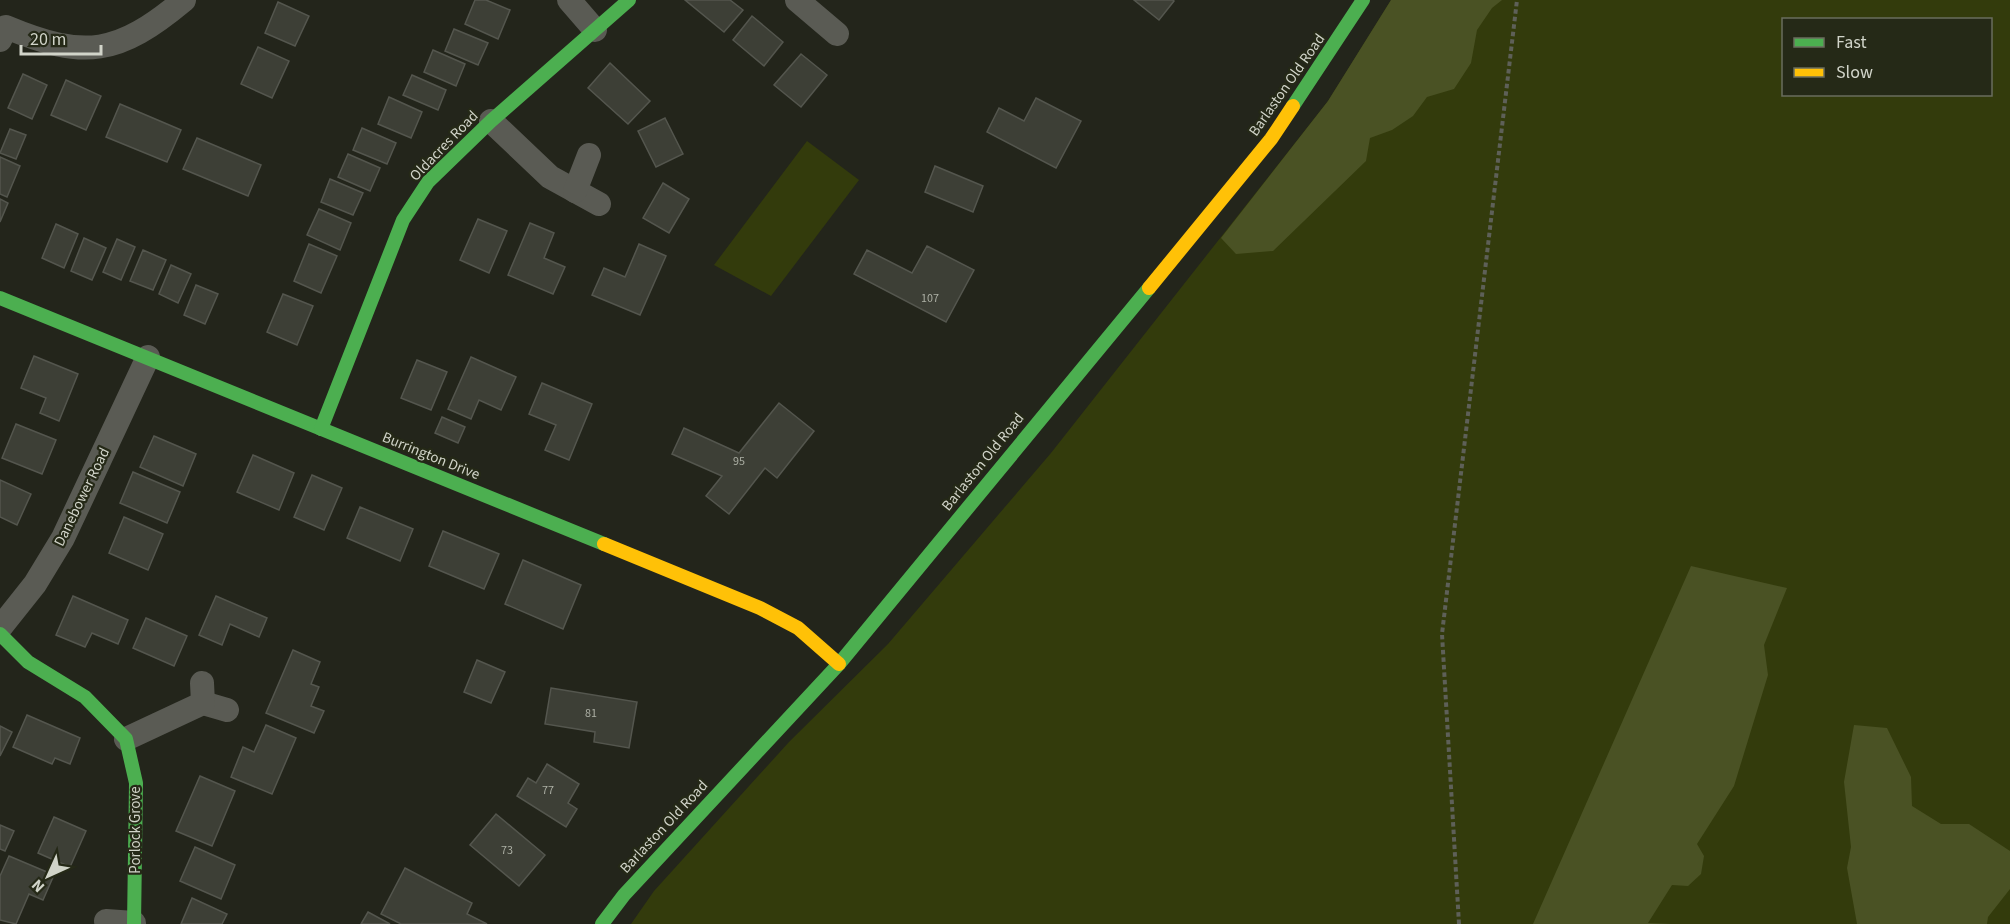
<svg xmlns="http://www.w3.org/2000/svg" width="2010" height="924" viewBox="0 0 2010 924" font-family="'Source Sans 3',sans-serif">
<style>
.green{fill:#333b0c;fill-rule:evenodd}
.forest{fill:#4a5224}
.building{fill:#3d3f36;stroke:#54564e;stroke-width:1.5}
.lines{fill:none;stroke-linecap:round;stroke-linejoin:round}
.path{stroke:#5e6058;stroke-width:4;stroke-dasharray:4.5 3;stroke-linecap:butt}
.street{stroke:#5a5b54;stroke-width:24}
.fast{stroke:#4caf50;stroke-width:14}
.slow{stroke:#ffc107;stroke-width:14}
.labels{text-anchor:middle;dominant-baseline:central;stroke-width:4.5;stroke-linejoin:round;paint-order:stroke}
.number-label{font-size:12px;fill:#acafa4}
.street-label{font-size:15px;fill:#d1d4c9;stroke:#252917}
</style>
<rect width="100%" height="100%" fill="#23251b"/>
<!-- green -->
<g class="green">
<path d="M1391,0H2010V924H631L654,891L789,742L888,644L1051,453L1328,101ZM1784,20H1990V94H1784Z"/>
<polygon points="807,141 859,180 771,296 714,265"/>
</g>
<!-- forest -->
<g class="forest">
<polygon points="1391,0 1502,0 1492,8 1477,30 1471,63 1454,89 1427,97 1413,116 1392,130 1370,138 1366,161 1273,251 1236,254 1221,238 1328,101"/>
<polygon points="1691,566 1787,588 1764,645 1768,675 1734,786 1697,844 1704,856 1701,874 1688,886 1672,885 1648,923 1672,924 1533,924"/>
<polygon points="1854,725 1887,728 1911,777 1912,806 1941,824 1969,824 2010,851 2010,889 1988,917 1987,924 1857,924 1847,868 1851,847 1844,782"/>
</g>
<!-- building -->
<g class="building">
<polygon points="475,0 486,0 510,10 498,39 465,24"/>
<polygon points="685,0 730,0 743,10 724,32"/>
<polygon points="1134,0 1173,0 1174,1 1159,20"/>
<polygon points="278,2 309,16 295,46 265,33"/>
<polygon points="752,16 783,42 764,66 733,40"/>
<polygon points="454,29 488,43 478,65 445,51"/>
<polygon points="258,47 289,61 272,98 241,84"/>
<polygon points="433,50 465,64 456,86 424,72"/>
<polygon points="801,54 827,75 801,107 774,85"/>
<polygon points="610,63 650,101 628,124 588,88"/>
<polygon points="23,74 47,85 32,119 8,108"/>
<polygon points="412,75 446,90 438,110 403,95"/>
<polygon points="66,80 101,96 86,130 51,115"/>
<polygon points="389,97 422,112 411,138 378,124"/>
<polygon points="1036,98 1081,121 1056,168 987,132 999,108 1024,121"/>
<polygon points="120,104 181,130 167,162 106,137"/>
<polygon points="665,118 683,154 656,167 638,131"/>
<polygon points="362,128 396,143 387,164 353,150"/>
<polygon points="10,129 26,135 16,159 0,153"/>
<polygon points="197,138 261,165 248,196 183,169"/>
<polygon points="348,154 380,168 370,191 338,177"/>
<polygon points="0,157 20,166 7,197 0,194"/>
<polygon points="935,166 983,186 973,212 925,192"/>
<polygon points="330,179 363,193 353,215 321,202"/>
<polygon points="663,183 689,199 669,233 643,218"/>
<polygon points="0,199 8,203 0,222"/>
<polygon points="319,209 351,223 340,250 307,235"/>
<polygon points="478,219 507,231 489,273 460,260"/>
<polygon points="530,223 554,233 544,258 565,267 553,294 508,275"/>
<polygon points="56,224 78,234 64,268 42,258"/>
<polygon points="84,238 106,248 92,280 71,271"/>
<polygon points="117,239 135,247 121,280 103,272"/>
<polygon points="309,244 337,256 321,293 294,281"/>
<polygon points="639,244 666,256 640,315 592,295 604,268 625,277"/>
<polygon points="927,246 974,270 946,322 854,274 867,250 912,273"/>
<polygon points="143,250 166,260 153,290 130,281"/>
<polygon points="171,265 191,274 178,303 159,294"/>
<polygon points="196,285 218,294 205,324 184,315"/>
<polygon points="283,294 313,306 297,345 267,332"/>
<polygon points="34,356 78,374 59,421 40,413 46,398 21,388"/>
<polygon points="471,357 516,377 501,410 479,400 471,419 448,409"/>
<polygon points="417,360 447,372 431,410 401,398"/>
<polygon points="542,383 592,404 569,460 545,450 556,425 529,414"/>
<polygon points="779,403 814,431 777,478 765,468 729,514 706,496 722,476 672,454 684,428 739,453"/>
<polygon points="442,417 465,427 458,443 435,433"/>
<polygon points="16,424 56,440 42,474 2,458"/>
<polygon points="154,436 196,454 183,486 140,467"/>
<polygon points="253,455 294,473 279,510 237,492"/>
<polygon points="133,472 180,492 167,523 120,503"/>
<polygon points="312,475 342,488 324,530 294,517"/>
<polygon points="0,480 31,494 17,525 0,517"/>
<polygon points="360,507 413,529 400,561 347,538"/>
<polygon points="124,517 163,534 148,570 109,553"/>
<polygon points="443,531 499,554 484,589 429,566"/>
<polygon points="523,560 581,585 563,629 505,604"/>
<polygon points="73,596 128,620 118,644 92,633 85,647 56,635"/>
<polygon points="216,596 267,618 259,637 230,624 222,645 199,635"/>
<polygon points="146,618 187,636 174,666 133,648"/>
<polygon points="293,650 320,662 311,684 319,687 311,706 324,711 314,733 266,713"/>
<polygon points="477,660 505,672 491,703 464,692"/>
<polygon points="551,688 637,702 629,748 594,742 595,732 545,724"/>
<polygon points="27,715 80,738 70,764 55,758 52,764 13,747"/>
<polygon points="266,725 296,738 272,794 231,777 243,747 254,752"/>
<polygon points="0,726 12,732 0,756"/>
<polygon points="547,764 579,784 568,803 577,809 566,827 517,796 528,778 536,783"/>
<polygon points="200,776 235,791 212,846 176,831"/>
<polygon points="496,814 545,855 519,886 470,845"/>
<polygon points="54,817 86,831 70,867 38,853"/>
<polygon points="0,825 14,831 5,851 0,849"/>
<polygon points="195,847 235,865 221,899 180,881"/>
<polygon points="9,856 54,875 43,900 29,894 16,924 0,920 0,876"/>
<polygon points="405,868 472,903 467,914 487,924 401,924 381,914"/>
<polygon points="192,898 227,914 222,924 181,924"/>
<polygon points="368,912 390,924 361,924"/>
</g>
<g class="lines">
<!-- path -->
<polyline class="path" points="1459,924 1442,634 1517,0"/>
<!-- street -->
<g class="street">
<polyline points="569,0 595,30"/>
<polyline points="797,0 837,34"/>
<path d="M0,40L6,27C85,60 118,55 184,0"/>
<polyline points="491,121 550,177 599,204"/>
<polyline points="575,191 589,155"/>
<polyline points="0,628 35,584 63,538 148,357"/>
<polyline points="203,703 227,710"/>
<polyline points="126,739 203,703 202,683"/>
<polyline points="106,921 134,923"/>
</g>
<!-- fast -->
<g class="fast">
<polyline points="1293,106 1363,0"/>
<polyline points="0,298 604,544"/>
<polyline points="321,429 403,220 428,182 491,121 629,0"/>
<polyline points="0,634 28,662 85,697 126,739 136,783 134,924"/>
<polyline points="602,924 624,895 839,664 1149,288"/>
</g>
<!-- slow -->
<g class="slow">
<polyline points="1149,288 1271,139 1293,106"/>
<polyline points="604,544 760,608 798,628 839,664"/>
</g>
</g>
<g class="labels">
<!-- number labels -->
<g class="number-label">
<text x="930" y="298">107</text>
<text x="739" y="461">95</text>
<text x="591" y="713">81</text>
<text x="548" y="790">77</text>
<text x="507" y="850">73</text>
</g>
<!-- street labels -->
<g class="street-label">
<text transform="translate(1287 85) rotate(-55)">Barlaston Old Road</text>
<text transform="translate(444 146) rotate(-46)">Oldacres Road</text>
<text transform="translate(431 456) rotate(22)">Burrington Drive</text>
<text transform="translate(983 462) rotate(-51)">Barlaston Old Road</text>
<text transform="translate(82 497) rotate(-64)">Danebower Road</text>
<text transform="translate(664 827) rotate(-47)">Barlaston Old Road</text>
<text transform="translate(135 830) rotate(-90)">Porlock Grove</text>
</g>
</g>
<!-- legend -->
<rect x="1782" y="18" width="210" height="78" fill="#252917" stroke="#6a6d5e" stroke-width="1.5"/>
<rect x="1794" y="38" width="30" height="9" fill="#4caf50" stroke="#6a6d5e" stroke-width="1.5"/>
<text x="1836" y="48" font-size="18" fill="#d1d4c9">Fast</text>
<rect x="1794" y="68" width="30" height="9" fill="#ffc107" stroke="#6a6d5e" stroke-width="1.5"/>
<text x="1836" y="78" font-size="18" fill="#d1d4c9">Slow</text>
<!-- north arrow -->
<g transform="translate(48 876) rotate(225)" stroke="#252917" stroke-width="4.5" paint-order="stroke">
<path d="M0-4.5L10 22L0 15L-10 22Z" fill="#d1d4c9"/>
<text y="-9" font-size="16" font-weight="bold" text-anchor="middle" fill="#d1d4c9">N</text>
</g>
<!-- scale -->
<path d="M21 45v9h80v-9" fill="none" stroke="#d1d4c9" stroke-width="3"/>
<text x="30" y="45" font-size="18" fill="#d1d4c9" stroke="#252917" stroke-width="4.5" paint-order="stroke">20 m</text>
</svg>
